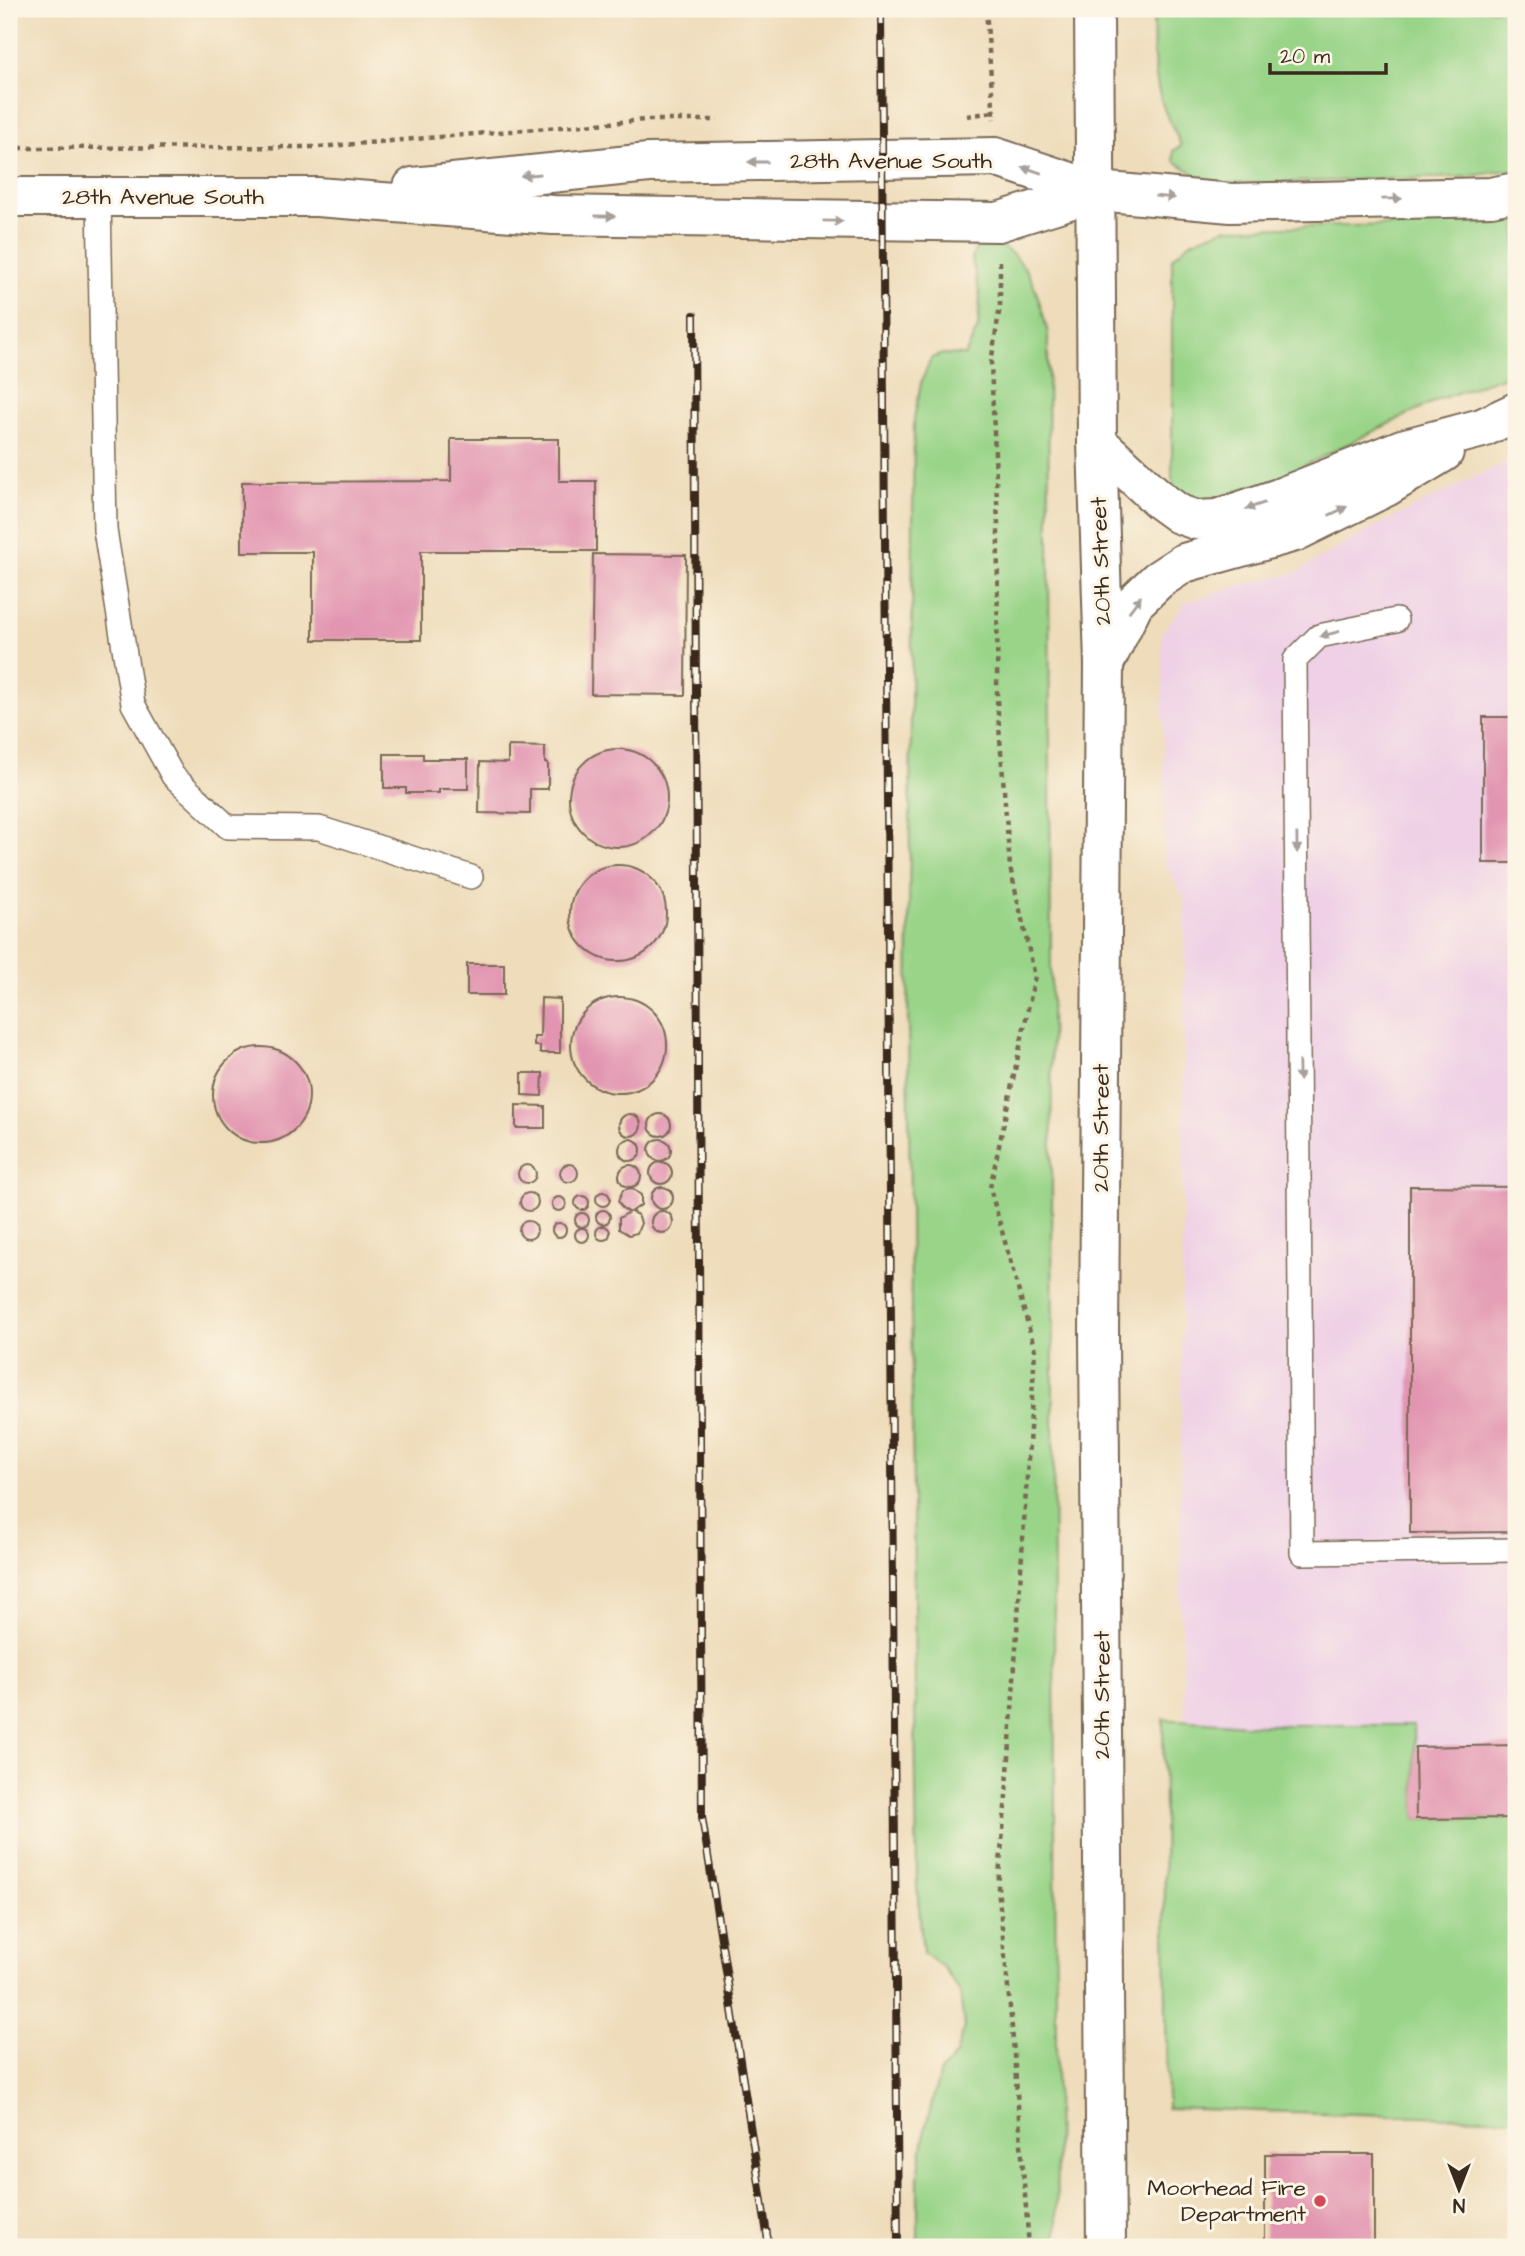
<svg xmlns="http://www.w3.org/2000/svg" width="1525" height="2256" viewBox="0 0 1525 2256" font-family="'Architects Daughter',sans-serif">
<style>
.built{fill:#efd0e6}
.green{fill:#99d488;stroke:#6a7f53;stroke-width:2}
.building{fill:#e295b1}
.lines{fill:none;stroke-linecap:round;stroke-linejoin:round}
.service-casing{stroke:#7a6855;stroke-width:26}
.minor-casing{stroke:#7a6855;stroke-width:42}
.tertiary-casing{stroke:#7a6855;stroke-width:42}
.secondary-casing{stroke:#7a6855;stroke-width:42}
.motorway-casing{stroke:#7a6855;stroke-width:42}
.path{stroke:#7a6855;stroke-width:4.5;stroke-dasharray:5 5;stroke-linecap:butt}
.service{stroke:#fff;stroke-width:23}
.minor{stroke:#fff;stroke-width:38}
.tertiary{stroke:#fff;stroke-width:38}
.secondary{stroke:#fff;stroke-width:38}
.motorway{stroke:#fff;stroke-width:38}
.rail-casing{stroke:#3b2a1e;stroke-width:8}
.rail{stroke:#fcf5e5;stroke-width:5;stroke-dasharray:16;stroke-linecap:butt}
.oneway{fill:#a79f9a}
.poi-dot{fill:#d1495b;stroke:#fcf5e5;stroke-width:2.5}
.labels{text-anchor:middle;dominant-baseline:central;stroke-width:6;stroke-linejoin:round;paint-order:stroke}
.street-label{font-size:23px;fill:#3b2a1e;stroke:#fcf5e5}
.poi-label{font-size:23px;fill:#3b2a1e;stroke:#fcf5e5;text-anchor:end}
</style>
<rect width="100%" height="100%" fill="#fcf5e5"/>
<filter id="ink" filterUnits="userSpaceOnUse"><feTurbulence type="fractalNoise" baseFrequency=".0143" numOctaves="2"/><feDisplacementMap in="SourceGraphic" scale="14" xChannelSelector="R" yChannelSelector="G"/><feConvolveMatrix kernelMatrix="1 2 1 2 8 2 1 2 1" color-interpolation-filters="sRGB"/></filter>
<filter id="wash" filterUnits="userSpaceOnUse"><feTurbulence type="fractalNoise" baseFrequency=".00686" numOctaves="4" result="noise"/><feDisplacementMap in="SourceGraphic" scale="28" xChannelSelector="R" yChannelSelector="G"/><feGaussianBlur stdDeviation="1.57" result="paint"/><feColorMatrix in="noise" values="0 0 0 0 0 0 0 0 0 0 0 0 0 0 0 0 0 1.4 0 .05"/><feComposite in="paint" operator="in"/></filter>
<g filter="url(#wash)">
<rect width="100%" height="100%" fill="#eedcba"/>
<!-- built -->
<polygon class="built" points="1516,457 1516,2119 1185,1720 1180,1591 1185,900 1165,863 1162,633 1185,603 1223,590 1297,572 1371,529"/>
<!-- green -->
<g class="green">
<path d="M1154,9H1516V169L1464,177L1225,184L1201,178L1174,161L1173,151L1181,146C1177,134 1170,123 1165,111C1152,79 1153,43 1154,9Z"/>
<polygon points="1516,216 1516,372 1437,400 1267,484 1225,502 1198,500 1177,493 1172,478 1172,258 1192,241 1226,228 1408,225"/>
<path d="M977,243C986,245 998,245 1005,249C1033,265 1041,306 1048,334L1057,2247H918V2177L925,2130L940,2072L956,2055L964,2027L960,1992L943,1967L923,1953L917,1887L908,1017L914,419L921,383L931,358L943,354L965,355L978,328L980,296L972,260Z"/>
<polygon points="1163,1719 1247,1725 1414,1725 1416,1819 1516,1818 1516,2119 1167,2108"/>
</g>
<g id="blocks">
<!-- building -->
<g class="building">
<polygon points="451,439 559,439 559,481 596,481 596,551 421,551 421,640 313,640 313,552 242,552 242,482 451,481"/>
<polygon points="593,554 686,555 685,695 591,694"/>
<rect x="1483" y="717" width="33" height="146"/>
<polygon points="508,746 545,747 545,763 548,763 548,789 530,789 530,814 479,813 480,762 508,763"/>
<circle cx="618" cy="798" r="49"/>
<polygon points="384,754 423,754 423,759 468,759 468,789 439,789 439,793 406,793 406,788 384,788"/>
<circle cx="618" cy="913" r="48"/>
<rect x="467" y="964" width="37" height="31"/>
<circle cx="619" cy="1045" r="48"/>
<polygon points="541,998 560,999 560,1053 540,1053 540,1046 534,1046 534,1037 540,1037"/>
<circle cx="261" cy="1095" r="48"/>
<polygon points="522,1073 543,1073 542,1096 522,1095"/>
<polygon points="516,1105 545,1106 545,1128 516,1128"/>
<circle cx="660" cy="1125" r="11"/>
<circle cx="630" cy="1125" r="11"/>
<circle cx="630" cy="1150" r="11"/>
<circle cx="660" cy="1150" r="11"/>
<circle cx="661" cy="1173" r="11"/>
<circle cx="569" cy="1173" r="9"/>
<circle cx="630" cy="1176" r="11"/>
<circle cx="527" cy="1174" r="9"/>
<polygon points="1410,1186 1516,1187 1516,1532 1410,1533"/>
<circle cx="662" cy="1198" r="11"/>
<polygon points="631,1188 641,1195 641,1205 631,1212 638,1215 641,1223 637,1233 629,1235 619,1229 619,1218 629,1212 622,1208 618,1201 623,1190"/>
<circle cx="603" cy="1199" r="7"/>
<circle cx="529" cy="1202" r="9"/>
<circle cx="582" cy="1203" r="7"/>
<circle cx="559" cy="1204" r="7"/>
<circle cx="603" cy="1217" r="7"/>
<circle cx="662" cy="1222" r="11"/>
<circle cx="582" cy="1220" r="7"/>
<circle cx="528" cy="1230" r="9"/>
<circle cx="559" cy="1230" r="7"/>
<circle cx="603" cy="1233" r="7"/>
<circle cx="582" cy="1235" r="7"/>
<polygon points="1516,1745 1516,1818 1416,1819 1415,1747"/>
<rect x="1265" y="2154" width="109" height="93"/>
</g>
</g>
</g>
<g filter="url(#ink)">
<use href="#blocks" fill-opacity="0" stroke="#7a6855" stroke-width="2"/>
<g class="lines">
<!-- service casing -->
<g class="service-casing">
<g id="service">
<polyline points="99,197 105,530 133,704 173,776 228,827 319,828 471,877"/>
<polyline points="1396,620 1319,636 1295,660 1302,1553 1516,1550"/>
</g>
</g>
<!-- minor casing -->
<g class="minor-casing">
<g id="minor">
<polyline points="1097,442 1161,501 1179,514 1196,520 1217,519 1279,498 1402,449 1482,428 1516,412"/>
<polyline points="1104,664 1134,603 1158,580 1184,563 1295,532 1386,487 1444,452"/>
</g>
</g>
<!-- tertiary casing -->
<g class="tertiary-casing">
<g id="tertiary">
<polyline points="413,187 649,163 995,157 1097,191"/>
<polyline points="9,197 317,197 553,215 998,222 1097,191"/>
</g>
</g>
<!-- secondary casing -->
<g class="secondary-casing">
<polyline id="secondary" points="1094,9 1097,442 1104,664 1099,1337 1106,2247"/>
</g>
<!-- motorway casing -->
<g class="motorway-casing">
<polyline id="motorway" points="1097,191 1231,203 1491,197 1516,192"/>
</g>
<!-- path -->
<g class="path">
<polyline points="986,9 994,119"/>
<polyline points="967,116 994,112"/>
<polyline points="9,148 318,147 645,120 718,120"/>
<polyline points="1000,261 1000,306 991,363 998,525 997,700 1010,867 1035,976 990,1188 1035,1350 1008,1773 998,1887 1012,2028 1029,2247"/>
</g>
<!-- service -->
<use href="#service" class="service"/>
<!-- minor -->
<use href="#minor" class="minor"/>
<!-- tertiary -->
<use href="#tertiary" class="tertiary"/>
<!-- secondary -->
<use href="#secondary" class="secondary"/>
<!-- motorway -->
<use href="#motorway" class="motorway"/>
<!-- rail casing -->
<g class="rail-casing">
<g id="rail">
<polyline points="881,9 898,2247"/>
<polyline points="694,315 702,1817 769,2247"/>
</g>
</g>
<!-- rail -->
<use href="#rail" class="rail"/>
</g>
<!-- one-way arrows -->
<defs><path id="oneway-solid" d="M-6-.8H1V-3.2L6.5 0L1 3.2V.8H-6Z" transform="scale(1.75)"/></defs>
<g class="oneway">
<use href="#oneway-solid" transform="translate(758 162) rotate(180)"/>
<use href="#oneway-solid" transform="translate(1032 170) rotate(-161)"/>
<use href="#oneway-solid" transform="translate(531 175) rotate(174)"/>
<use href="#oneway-solid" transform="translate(1165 197) rotate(5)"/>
<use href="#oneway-solid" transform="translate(1392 199) rotate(-1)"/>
<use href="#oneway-solid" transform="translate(605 216) rotate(1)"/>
<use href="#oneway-solid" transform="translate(833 221) rotate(1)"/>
<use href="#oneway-solid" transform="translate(1255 506) rotate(161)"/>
<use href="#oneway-solid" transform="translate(1338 511) rotate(-26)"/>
<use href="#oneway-solid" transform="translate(1135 604) rotate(-53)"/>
<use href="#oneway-solid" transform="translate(1330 634) rotate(166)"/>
<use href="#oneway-solid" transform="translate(1297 843) rotate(89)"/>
<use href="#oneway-solid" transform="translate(1299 1071) rotate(89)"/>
</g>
</g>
<!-- markers -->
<circle class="poi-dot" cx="1320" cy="2201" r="7"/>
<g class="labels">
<!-- street labels -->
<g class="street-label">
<text x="891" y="161">28th Avenue South</text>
<text x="163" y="197">28th Avenue South</text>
<text transform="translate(1101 561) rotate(-92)">20th Street</text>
<text transform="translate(1101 1128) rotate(-90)">20th Street</text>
<text transform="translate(1102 1695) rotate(-90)">20th Street</text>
</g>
<!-- poi labels -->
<g class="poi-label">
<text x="1306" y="2188">Moorhead Fire<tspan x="1306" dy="26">Department</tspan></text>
</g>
</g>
<!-- margin -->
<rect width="1525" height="2256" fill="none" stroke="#fcf5e5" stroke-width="35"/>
<!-- north arrow -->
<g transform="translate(1459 2189) rotate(180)" stroke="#fcf5e5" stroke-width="5" paint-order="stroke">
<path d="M0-5L12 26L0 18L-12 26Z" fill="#3b2a1e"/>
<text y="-10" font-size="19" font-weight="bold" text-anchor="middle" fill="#3b2a1e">N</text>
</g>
<!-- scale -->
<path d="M1270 63v10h116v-10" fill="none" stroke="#3b2a1e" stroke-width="3.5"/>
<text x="1280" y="63" font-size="21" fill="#3b2a1e" stroke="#fcf5e5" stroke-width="5" paint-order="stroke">20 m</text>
</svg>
